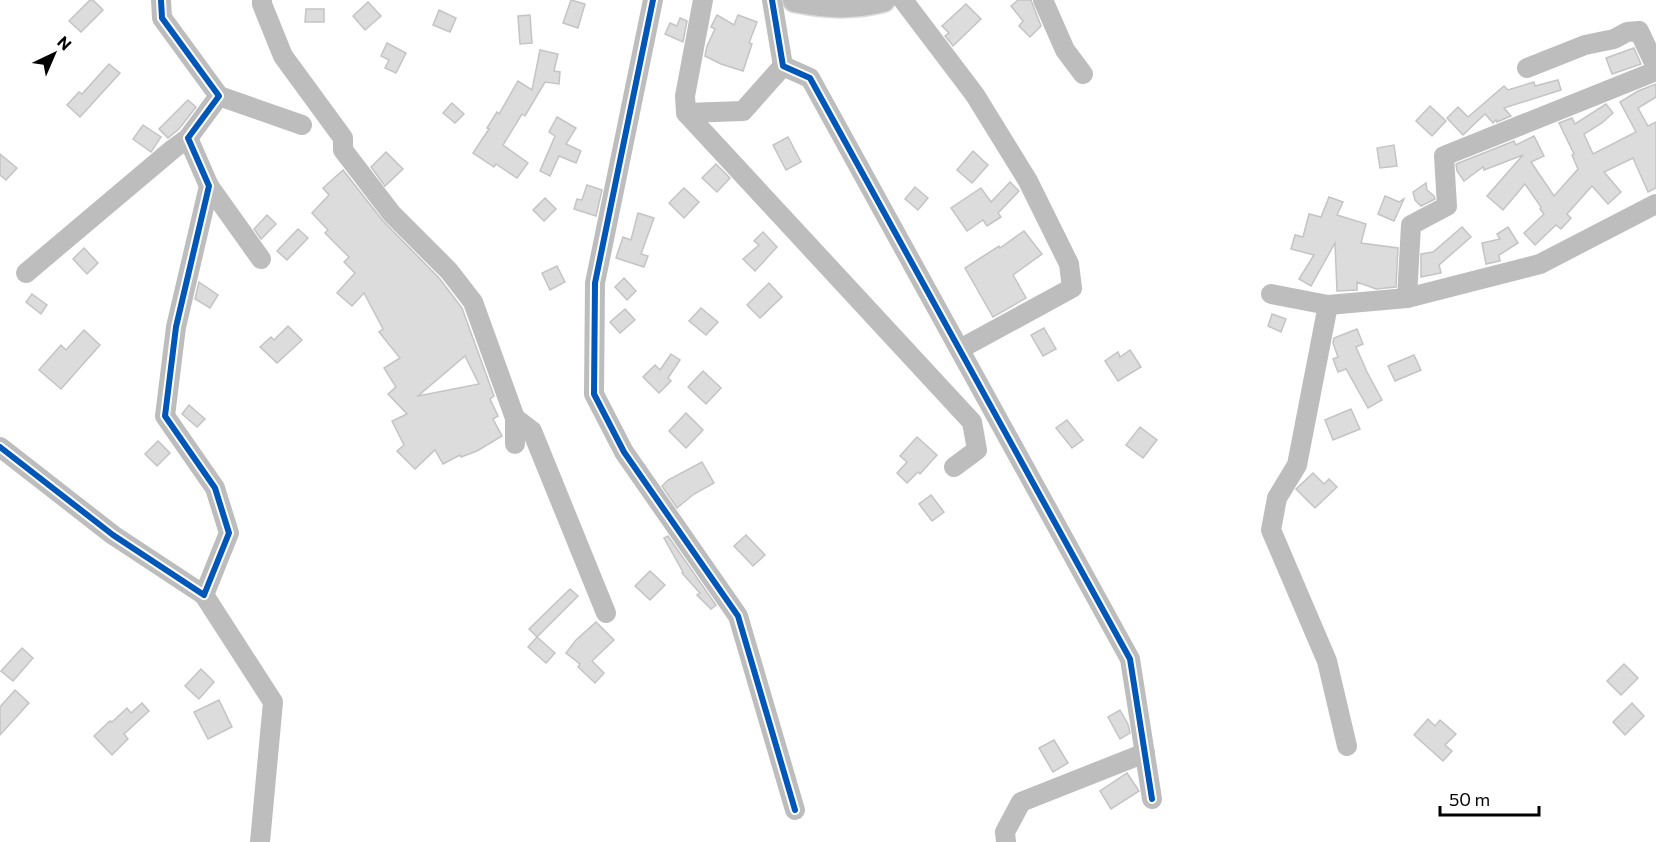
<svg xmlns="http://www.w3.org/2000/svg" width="1656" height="842" viewBox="0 0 1656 842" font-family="Commissioner,sans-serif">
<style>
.building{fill:#dcdcdc;stroke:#c4c4c4;stroke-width:1.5;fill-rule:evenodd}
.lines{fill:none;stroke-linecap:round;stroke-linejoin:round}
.major-casing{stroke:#dbdbdb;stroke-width:27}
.minor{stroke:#bdbdbd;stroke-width:20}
.major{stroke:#bdbdbd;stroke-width:24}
.cycleway-casing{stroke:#fff;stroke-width:10}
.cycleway{stroke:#0057b8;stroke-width:6}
</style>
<rect width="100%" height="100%" fill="#fff"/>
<!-- building -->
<g class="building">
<polygon points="90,0 93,0 103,10 81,32 69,21"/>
<polygon points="571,0 585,4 578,28 563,23"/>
<polygon points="1018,0 1031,0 1041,26 1030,37 1019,26 1023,21 1011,6"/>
<polygon points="368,2 381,16 365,30 353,16"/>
<polygon points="966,4 981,19 953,46 945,36 949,33 942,26"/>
<polygon points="306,9 324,9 324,22 305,22"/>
<polygon points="439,10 456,18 450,32 433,25"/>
<polygon points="530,15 532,43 520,44 518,16"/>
<polygon points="717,15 734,25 738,15 757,22 749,43 752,44 743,71 721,64 705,56 707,46 715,29 711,27"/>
<polygon points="680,18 687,21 683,42 665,34 670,23 677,26"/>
<polygon points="387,43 406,53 396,73 385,68 389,60 381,56"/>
<polygon points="1634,48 1641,64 1612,74 1606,58"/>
<polygon points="540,50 558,54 554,71 560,72 559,84 545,82 525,116 522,114 503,145 528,163 517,178 496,164 494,167 473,153 489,129 487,128 497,112 499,114 518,81 532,90"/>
<polygon points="109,64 120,73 80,117 67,105 79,92 82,94"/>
<polygon points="1558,80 1561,90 1504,108 1511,116 1497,122 1496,120 1493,123 1485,114 1463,135 1447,118 1458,107 1468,117 1504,86 1508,90 1534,82 1535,86"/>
<polygon points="1656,84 1656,97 1638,108 1648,126 1656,122 1656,188 1648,192 1633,158 1604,172 1621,192 1608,204 1592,186 1567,214 1571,218 1561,229 1556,225 1535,245 1524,233 1544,214 1540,209 1541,207 1525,184 1503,210 1487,196 1523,155 1484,170 1483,167 1464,181 1457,171 1456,164 1514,141 1516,145 1534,136 1544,156 1531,162 1554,196 1578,169 1572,155 1574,154 1559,123 1572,118 1575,124 1606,104 1613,113 1602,123 1584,134 1593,154 1636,132 1620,102 1638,91"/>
<polygon points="188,100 196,107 179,129 168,138 159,129"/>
<polygon points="452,103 464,114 455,123 443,113"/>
<polygon points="1430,106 1446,121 1432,136 1416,121"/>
<polygon points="557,117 576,128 566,144 581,151 576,163 559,156 550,176 540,171 555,136 549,132"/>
<polygon points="143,125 161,137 151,152 133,139"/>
<polygon points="788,137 801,162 786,170 773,145"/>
<polygon points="1394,145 1397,166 1380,168 1377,148"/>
<polygon points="973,151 988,165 972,183 957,170"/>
<polygon points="386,152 403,169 385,186 371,167"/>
<polygon points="0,154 17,168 6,180 0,175"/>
<polygon points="716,164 730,178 717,192 702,178"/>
<path d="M343,170L383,221L440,279L462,308L494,396L490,399L498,416L493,419L502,436L477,451L461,457L460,455L443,464L435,450L415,469L397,451L404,445L392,421L407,414L388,394L396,387L384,368L400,358L379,332L383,329L364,293L352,306L337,293L355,273L344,262L349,257L325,233L328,230L312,213L329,195L323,188ZM465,356L479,384L418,396Z"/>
<polygon points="1010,182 1019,191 998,213 1001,217 987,226 983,220 967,231 951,208 981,188 991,202"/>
<polygon points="1426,183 1427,190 1434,196 1435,199 1421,206 1415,200 1413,192"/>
<polygon points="587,185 602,190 596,216 574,209 577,199 582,200"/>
<polygon points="915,187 928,198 918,210 905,199"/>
<polygon points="684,188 699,202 684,218 669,203"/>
<polygon points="1385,196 1399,202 1404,199 1394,221 1378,214"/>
<polygon points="1329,197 1343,202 1337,215 1366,224 1361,243 1398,248 1396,287 1376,289 1357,282 1357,290 1337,291 1335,243 1311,286 1299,279 1314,255 1291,249 1295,235 1303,237 1309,214 1321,217"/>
<polygon points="545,198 556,209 544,221 533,210"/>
<polygon points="638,213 654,218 641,254 648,256 644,267 616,258 623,237 631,240"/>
<polygon points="267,215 276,224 261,239 254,229"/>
<polygon points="1462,227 1471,237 1439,265 1441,273 1421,277 1421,254 1433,252"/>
<polygon points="1508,227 1518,243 1499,255 1500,261 1486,264 1482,243 1500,239 1497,234"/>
<polygon points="298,229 308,238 287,260 277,251"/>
<polygon points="1024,231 1042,254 1013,275 1026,298 993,317 965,268 999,246 1000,248"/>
<polygon points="763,232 777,247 755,271 743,259 759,245 754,241"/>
<polygon points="84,248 98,263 87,274 73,259"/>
<polygon points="557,266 565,282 550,290 542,273"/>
<polygon points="624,278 636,291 627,300 615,287"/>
<polygon points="199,282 218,295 210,308 195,299"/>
<polygon points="769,283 782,297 760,318 747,305"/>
<polygon points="32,294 47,305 41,314 26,302"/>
<polygon points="701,308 718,322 706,335 689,321"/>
<polygon points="625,309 635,320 620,333 610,322"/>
<polygon points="1272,314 1286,319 1281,332 1268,326"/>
<polygon points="288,326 302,340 277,363 260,347 271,337 274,340"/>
<polygon points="1044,328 1056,349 1043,356 1031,335"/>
<polygon points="1357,329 1363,344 1356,347 1367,372 1382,400 1368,408 1346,369 1338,372 1333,359 1338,357 1333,343 1334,338"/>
<polygon points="84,330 100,345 61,389 39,370 61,345 66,350"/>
<polygon points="1130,350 1141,367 1118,381 1105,361 1118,352 1120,357"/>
<polygon points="671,354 680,360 668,378 671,381 659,393 643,377 655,365 660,370"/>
<polygon points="1414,355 1421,370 1395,381 1388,366"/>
<polygon points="703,371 721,388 706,404 688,387"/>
<polygon points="189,405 205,419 197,427 182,414"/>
<polygon points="1351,409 1360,429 1333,440 1325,420"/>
<polygon points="686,413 703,430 686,448 669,431"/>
<polygon points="1067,420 1083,440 1072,448 1056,428"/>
<polygon points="1140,427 1157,440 1143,458 1126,445"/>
<polygon points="917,437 937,455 920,474 918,472 907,483 897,473 907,462 900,456"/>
<polygon points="158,441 170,453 157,466 145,454"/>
<polygon points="702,462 714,483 694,494 677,508 662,486 668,480"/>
<polygon points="1313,473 1324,484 1329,479 1337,487 1315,508 1296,489"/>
<polygon points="931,495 944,512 932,521 919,504"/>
<polygon points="746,535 765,555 753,566 734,546"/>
<polygon points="668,536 716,605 711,609 697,595 700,593 682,573 683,572 664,538"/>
<polygon points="650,571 665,585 650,600 635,586"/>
<polygon points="570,589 578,596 537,637 529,629"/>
<polygon points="596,622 614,640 592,661 604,673 595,683 578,667 580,664 566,653 576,640"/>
<polygon points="537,637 555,653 546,663 528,647"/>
<polygon points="22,648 33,658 13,681 1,671"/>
<polygon points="1624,664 1638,678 1621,695 1607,681"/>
<polygon points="201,669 214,682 199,699 185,686"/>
<polygon points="15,690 29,703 0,735 0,707"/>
<polygon points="219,700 232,727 208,739 194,712"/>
<polygon points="142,703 149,711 124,734 128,739 112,755 94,736 110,721 112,722 127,708 131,713"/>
<polygon points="1632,703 1644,716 1625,735 1613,722"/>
<polygon points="1120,710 1128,724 1130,733 1120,739 1108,717"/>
<polygon points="1428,719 1435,726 1440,720 1456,734 1445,745 1452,751 1443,761 1414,735"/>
<polygon points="1054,740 1068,763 1053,772 1039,748"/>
<polygon points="1127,773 1139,791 1111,809 1100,791"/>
</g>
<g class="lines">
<!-- major casing -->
<g class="major-casing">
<path id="major" d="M795,0C826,6 852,8 883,0"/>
</g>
<!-- minor -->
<g class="minor">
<polyline points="262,0 262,4 283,56 343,138 343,150 392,214 449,271 473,302 515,418 532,431 606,613"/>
<polyline points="653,0 595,283 594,394 624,452 738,616 795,810"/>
<polyline points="703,0 685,96 686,113 972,422 977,450 954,467"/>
<polyline points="772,0 783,66 810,78 1130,659 1152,799"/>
<polyline points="903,0 975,95 1028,181 1069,264 1072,288 960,349"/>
<polyline points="1043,0 1065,50 1083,74"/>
<polyline points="1527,68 1585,45 1614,39 1627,32 1639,31 1656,67"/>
<polyline points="219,96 302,125"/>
<polyline points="686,113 743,111 783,66"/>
<polyline points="209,186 261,259"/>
<polyline points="26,273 173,149 188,138"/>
<polyline points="1271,294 1328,305 1407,298 1540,264 1656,204"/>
<polyline points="1407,298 1411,225 1447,206 1444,156 1656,71"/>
<polyline points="1328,305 1297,465 1277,498 1271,530 1327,661 1347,746"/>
<polyline points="515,418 515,444"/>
<polyline points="0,447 113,535 204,595 229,533 215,488 165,416 176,327 209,186 188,138 219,96 162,18 161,0"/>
<polyline points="204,595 273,702 260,842"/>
<polyline points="1006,842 1005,832 1021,802 1145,753"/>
</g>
<!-- major -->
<use href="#major" class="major"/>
<!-- cycleway casing -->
<g class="cycleway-casing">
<g id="cycleway">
<polyline points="653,0 595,283 594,394 624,452 738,616 795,810"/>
<polyline points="772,0 783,66 810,78 1130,659 1152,799"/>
<polyline points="0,447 113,535 204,595 229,533 215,488 165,416 176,327 209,186 188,138 219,96 162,18 161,0"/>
</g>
</g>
<!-- cycleway -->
<use href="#cycleway" class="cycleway"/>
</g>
<!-- north arrow -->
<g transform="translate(54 54) rotate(44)" stroke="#ffffff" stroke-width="4.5" paint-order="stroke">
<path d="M0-4.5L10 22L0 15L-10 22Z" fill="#000000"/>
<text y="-9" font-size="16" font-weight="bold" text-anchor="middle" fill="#000000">N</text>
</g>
<!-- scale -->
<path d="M1440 806v9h99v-9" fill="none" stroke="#000000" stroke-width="3"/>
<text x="1449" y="806" font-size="18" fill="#000000" stroke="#ffffff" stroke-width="4.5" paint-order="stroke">50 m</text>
</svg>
